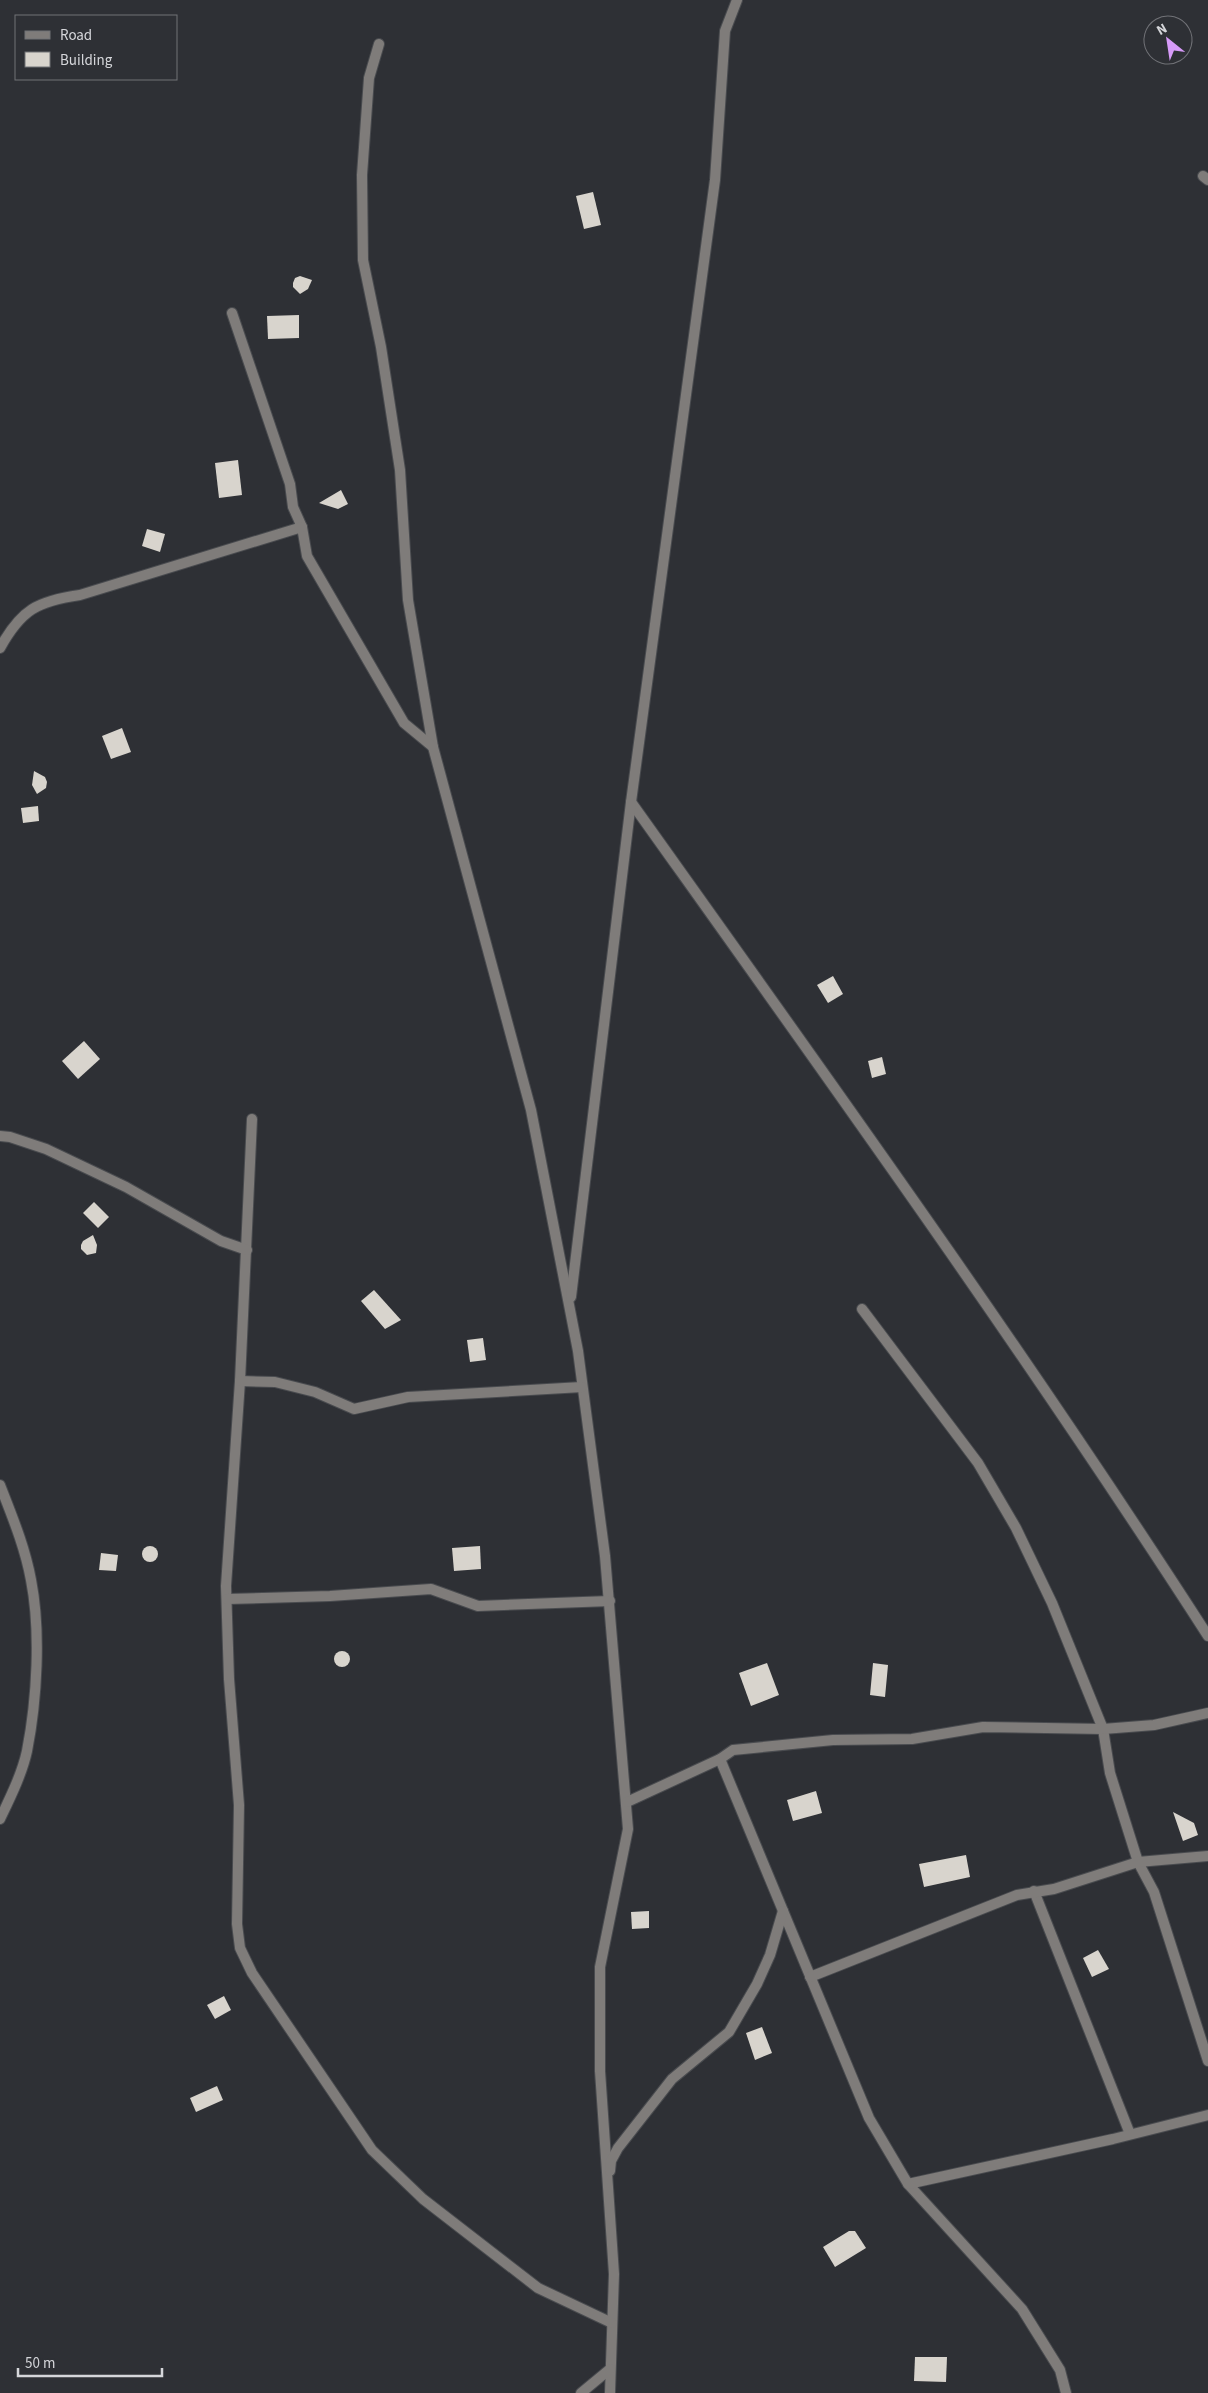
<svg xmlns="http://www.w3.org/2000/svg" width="1208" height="2393" viewBox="0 0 1208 2393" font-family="'Source Sans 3',sans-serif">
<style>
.building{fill:#d8d4cd}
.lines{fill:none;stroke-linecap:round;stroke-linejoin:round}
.minor-casing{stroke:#494b4f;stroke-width:12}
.minor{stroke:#7f7c7a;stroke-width:10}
</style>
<rect width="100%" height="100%" fill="#2e3035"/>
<!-- building -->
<g class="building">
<polygon points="593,192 601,225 584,229 576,196"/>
<polygon points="300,276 312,280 308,289 300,294 293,287 293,283 295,278"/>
<polygon points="299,315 299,338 268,339 267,316"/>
<polygon points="238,460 242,495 219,498 215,463"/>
<polygon points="341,490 348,504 338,509 319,503"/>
<polygon points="147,529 165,534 160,552 142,546"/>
<polygon points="122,728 131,752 111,759 102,736"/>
<polygon points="34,771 45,777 47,782 46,788 37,794 32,785"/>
<polygon points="38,806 39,821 23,823 21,808"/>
<polygon points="833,976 843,994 828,1003 817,985"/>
<polygon points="84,1041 100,1059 78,1079 62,1061"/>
<polygon points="882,1057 886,1074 872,1078 868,1061"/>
<polygon points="94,1202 109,1217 98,1228 83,1213"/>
<polygon points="93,1235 97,1245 96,1253 87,1255 81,1249 81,1245 83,1241"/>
<polygon points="374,1290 401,1320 385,1329 361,1301"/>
<polygon points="483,1338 486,1360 470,1362 467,1340"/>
<circle cx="150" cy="1554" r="8"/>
<polygon points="480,1546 481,1569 454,1571 452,1548"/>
<polygon points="101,1553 118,1555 116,1571 99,1570"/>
<circle cx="342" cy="1659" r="8"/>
<polygon points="767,1663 779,1695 751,1706 739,1673"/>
<polygon points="873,1663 888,1665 885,1697 870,1695"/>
<polygon points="816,1791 822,1813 793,1821 787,1800"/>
<polygon points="1173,1812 1194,1823 1198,1835 1183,1841"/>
<polygon points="966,1855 970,1877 924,1887 919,1864"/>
<polygon points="649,1911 649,1928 632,1929 631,1912"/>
<polygon points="1098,1950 1109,1969 1092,1977 1083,1958"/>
<polygon points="224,1996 231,2010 215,2019 207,2005"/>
<polygon points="762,2027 772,2053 755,2060 746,2033"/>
<polygon points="217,2086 223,2100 196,2112 190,2098"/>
<polygon points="849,2231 855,2231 866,2248 835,2267 823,2247"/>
<polygon points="915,2357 947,2357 946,2382 914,2381"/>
</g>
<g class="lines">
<!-- minor casing -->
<g class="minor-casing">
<g id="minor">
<polyline points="379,44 369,78 362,175 363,260 381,347 400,470 408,600 433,747 531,1110 578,1351 605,1556 628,1829 600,1967 600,2071 614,2274 610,2393"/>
<polyline points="1203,176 1208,180"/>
<polyline points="232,313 290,484 293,507 302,527 307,556 404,723 433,747"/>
<path d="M0,648C21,610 37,601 80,595L302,527"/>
<path d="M631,802C827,1077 1025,1352 1208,1636"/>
<polyline points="252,1119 240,1381 226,1586 229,1679 239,1805 237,1924 240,1948 252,1973 372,2150 423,2199 538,2288 612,2323"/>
<polyline points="0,1136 10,1137 46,1149 126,1187 221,1241 247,1250"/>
<polyline points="571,1297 631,802 715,180 725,31 737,0"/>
<polyline points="862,1309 978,1463 1016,1528 1052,1603 1103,1729 1110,1773 1138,1862 1154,1892 1208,2061"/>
<polyline points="240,1381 275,1382 315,1392 354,1409 408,1397 582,1387"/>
<path d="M0,1485C12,1516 25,1547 31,1580C41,1631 37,1700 27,1751C22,1774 10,1798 0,1819"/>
<polyline points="227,1599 330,1596 431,1589 478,1606 610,1601"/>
<polyline points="720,1759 869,2118 908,2184 1022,2309 1060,2370 1066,2393"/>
<polyline points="627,1802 720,1759 733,1750 833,1740 912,1739 983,1727 1103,1729 1154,1725 1208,1713"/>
<polyline points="1034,1891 1130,2134"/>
<polyline points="810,1977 1017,1895 1054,1889 1138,1862 1208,1856"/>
<polyline points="610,2171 611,2161 618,2148 672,2079 729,2032 757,1984 770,1955 783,1911"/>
<polyline points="908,2184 1113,2139 1208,2115"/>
<polyline points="581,2393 610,2369"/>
</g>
</g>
<!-- minor -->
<use href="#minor" class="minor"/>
</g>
<!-- legend -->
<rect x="15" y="15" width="162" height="65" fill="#2e3035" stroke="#717277"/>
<rect x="25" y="31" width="25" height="8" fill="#7f7c7a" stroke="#717277"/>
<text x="60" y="40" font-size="15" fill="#d5d6da">Road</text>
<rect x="25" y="52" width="25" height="15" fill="#d8d4cd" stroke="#717277"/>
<text x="60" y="65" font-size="15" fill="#d5d6da">Building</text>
<!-- north arrow -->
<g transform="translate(1168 40) rotate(330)"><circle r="24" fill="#2e3035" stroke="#717277"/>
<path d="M0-4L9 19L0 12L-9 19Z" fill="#d79bf9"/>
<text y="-8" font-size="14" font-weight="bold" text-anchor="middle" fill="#d5d6da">N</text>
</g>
<!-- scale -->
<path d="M18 2368v8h144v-8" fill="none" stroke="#d5d6da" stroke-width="2.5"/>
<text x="25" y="2368" font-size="15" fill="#d5d6da" stroke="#2e3035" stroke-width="4" paint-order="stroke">50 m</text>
</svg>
